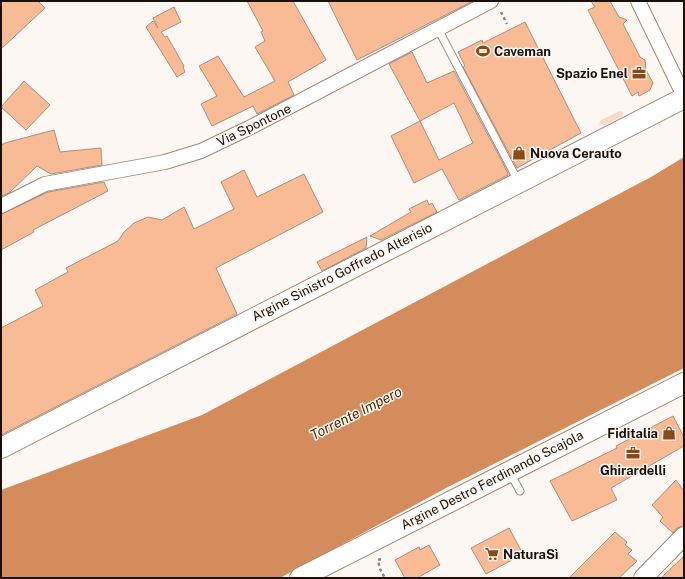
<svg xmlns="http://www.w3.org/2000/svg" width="685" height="579" viewBox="0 0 685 579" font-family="'Public Sans',sans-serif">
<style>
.green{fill:#f9dac7}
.water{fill:#d58c5d}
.building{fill:#f8bb95;stroke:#ac8f7e}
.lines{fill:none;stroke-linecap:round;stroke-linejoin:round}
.service-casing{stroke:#a38675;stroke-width:9}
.minor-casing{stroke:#a38675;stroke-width:16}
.tertiary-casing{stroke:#a38675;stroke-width:20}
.secondary-casing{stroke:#a38675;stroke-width:22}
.path{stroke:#8a827c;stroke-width:2.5;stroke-dasharray:3 3;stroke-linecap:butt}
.service{stroke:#fff;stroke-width:7}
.minor{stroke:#fff;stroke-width:14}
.tertiary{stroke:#fff;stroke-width:18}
.secondary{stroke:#fff;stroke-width:20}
.labels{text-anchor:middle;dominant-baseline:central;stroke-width:3;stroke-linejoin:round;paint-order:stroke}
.poi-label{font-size:13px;font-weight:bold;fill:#1a1009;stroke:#fdf7f3;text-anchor:start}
.street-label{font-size:13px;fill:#1a1009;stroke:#fdf7f3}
.water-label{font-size:14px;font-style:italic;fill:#562801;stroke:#fdf7f3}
</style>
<rect width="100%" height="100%" fill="#fdf7f3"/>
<!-- green -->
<polygon class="green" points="620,111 623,112 622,116 604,126 599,124 601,120"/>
<!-- water -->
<polygon class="water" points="684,157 684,368 448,487 280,578 1,578 1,490 202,415 651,177"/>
<!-- building -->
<g class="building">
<polygon points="1,1 38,1 45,8 1,49"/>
<polygon points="247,1 293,1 326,60 288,82 294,95 257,114 253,106 212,126 201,104 217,96 199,66 218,56 244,97 275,81 255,47 265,41 261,32 263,31"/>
<polygon points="328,1 473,1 357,60"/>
<polygon points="591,1 610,1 619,17 627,20 623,24 640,57 645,60 646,70 653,83 650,90 639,96 638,92 632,96 588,10 595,7"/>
<polygon points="174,7 181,22 161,32 165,37 167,36 184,66 183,67 185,72 177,77 146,27 153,21 158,28 153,18"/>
<polygon points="525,22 581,133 517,168 463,67 465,66 458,52 482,40 483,43"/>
<polygon points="412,52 427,83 454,71 508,173 508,175 459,200 442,169 414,183 391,136 420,121 439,160 473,143 454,103 420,121 389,64"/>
<polygon points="24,81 50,105 26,130 1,107"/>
<polygon points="54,130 60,152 101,148 102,165 51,174 37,166 9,193 1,196 1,145 5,143"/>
<polygon points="244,170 257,197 304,174 323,212 216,268 237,314 1,435 1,328 43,306 35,290 68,272 66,268 118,241 124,232 134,223 148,217 162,220 184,207 194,229 234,209 221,182"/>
<polygon points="104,182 108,191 33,230 34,232 1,250 1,214 48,192"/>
<polygon points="427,200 429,205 432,203 437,212 381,240 370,236 411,212 409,209"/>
<polygon points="367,237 366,248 322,271 317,262"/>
<polygon points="673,416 684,437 684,446 611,488 617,500 572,521 550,481 617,448 616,446"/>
<polygon points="676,480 684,491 684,526 677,528 673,533 660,521 663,517 652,505"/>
<polygon points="509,528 523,554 486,574 471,548"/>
<polygon points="615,532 627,542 625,545 632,550 628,554 637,561 619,578 569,578"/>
<polygon points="429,545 440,565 417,578 405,578 395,560 419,547 420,550"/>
<polygon points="684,556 684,578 661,578"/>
</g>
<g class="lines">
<!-- service casing -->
<g class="service-casing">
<g id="service">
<polyline points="438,29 518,181"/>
<polyline points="510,473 520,491"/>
</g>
</g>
<!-- minor casing -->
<g class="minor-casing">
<g id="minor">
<polyline points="638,1 684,96"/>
<polyline points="1,206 45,184 165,162 201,151 249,128 491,1"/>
</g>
</g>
<!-- tertiary casing -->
<g class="tertiary-casing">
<polyline id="tertiary" points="643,578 684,536"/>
</g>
<!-- secondary casing -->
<g class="secondary-casing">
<g id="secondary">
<polyline points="1,448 684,98"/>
<polyline points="300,578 684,383"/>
</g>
</g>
<!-- path -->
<g class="path">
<polyline points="501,12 507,24"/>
<polyline points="381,559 378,560 380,569 385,578"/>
</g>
<!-- service -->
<use href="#service" class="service"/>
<!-- minor -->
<use href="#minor" class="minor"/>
<!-- tertiary -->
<use href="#tertiary" class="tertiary"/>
<!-- secondary -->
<use href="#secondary" class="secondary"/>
</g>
<!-- icons -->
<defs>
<g id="stadium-bare" transform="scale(1.08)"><path d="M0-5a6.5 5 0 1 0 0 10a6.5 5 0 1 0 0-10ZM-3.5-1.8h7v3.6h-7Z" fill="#8a4916" stroke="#fdf7f3" stroke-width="2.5" paint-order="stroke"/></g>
<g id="office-bare" transform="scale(1.08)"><path d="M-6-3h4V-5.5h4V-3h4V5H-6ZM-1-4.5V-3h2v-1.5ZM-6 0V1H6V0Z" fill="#8a4916" stroke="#fdf7f3" stroke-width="2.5" paint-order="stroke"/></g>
<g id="shop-bare" transform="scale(1.08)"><path d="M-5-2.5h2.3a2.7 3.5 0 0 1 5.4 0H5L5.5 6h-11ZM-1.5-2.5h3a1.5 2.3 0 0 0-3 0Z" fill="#8a4916" stroke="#fdf7f3" stroke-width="2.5" paint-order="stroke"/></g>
<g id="supermarket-bare" transform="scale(1.08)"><path d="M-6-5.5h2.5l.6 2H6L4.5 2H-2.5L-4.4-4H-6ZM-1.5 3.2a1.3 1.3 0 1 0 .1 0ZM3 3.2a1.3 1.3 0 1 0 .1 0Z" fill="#8a4916" stroke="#fdf7f3" stroke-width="2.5" paint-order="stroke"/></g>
</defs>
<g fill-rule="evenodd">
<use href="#stadium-bare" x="483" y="51"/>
<use href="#office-bare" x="639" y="73"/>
<use href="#shop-bare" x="519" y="153"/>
<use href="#shop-bare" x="669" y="433"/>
<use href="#office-bare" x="633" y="453"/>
<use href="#supermarket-bare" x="492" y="554"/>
</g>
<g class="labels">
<!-- poi labels -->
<g class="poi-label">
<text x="494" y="51">Caveman</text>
<text x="628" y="73" text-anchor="end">Spazio Enel</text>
<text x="530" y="153">Nuova Cerauto</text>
<text x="658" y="433" text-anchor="end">Fiditalia</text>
<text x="633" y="470" text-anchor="middle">Ghirardelli</text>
<text x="503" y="554">NaturaSì</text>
</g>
<!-- street labels -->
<g class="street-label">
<text transform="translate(254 125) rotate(-26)">Via Spontone</text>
<text transform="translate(342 272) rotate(-27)">Argine Sinistro Goffredo Alterisio</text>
<text transform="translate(492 480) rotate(-27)">Argine Destro Ferdinando Scajola</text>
</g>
<!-- water labels -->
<g class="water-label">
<text transform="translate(356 413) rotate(-27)">Torrente Impero</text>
</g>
</g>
<!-- border -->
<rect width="685" height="579" fill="none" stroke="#1a1009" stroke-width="4"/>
</svg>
